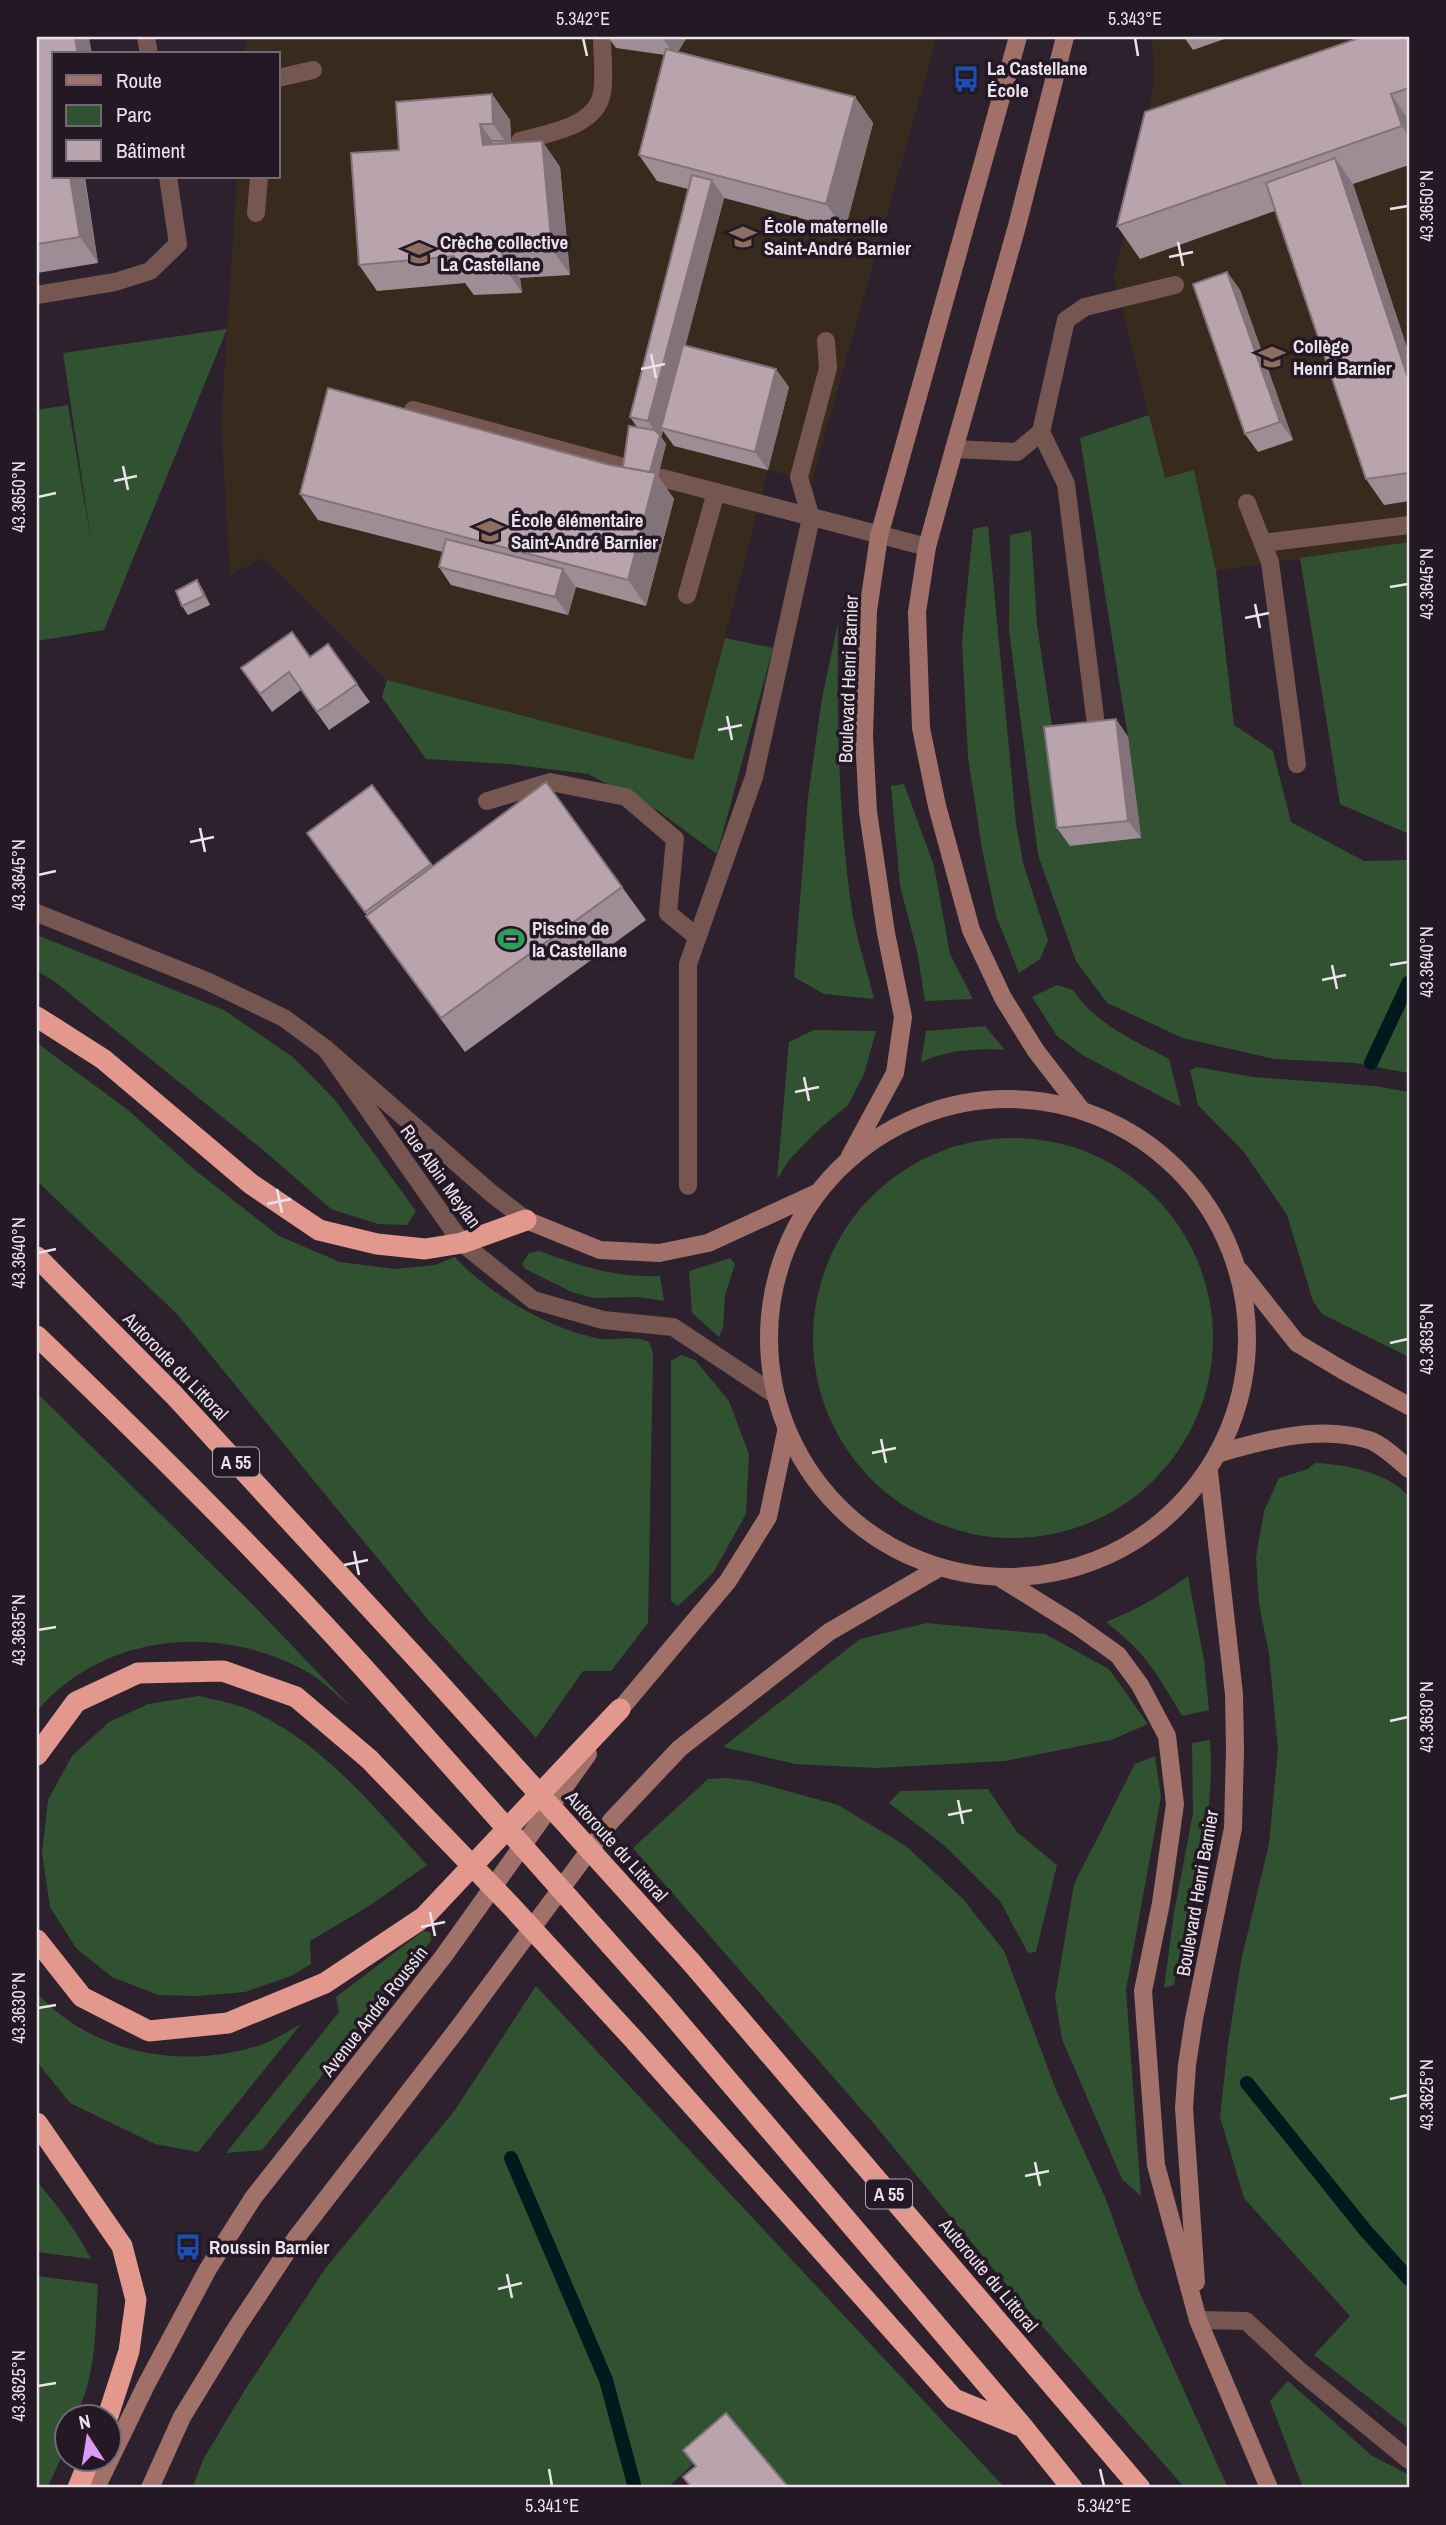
<svg xmlns="http://www.w3.org/2000/svg" width="1446" height="2525" viewBox="0 0 1446 2525" font-family="'Archivo Narrow',sans-serif">
<style>
.education{fill:#382a1d}
.green{fill:#315231}
.lines{fill:none;stroke-linecap:round;stroke-linejoin:round}
.stream{stroke:#00191c;stroke-width:14}
.lane{stroke:#755651;stroke-width:18}
.street{stroke:#755651;stroke-width:18}
.secondary{stroke:#a17169;stroke-width:18}
.highway{stroke:#e2988c;stroke-width:21}
.highway-bridge{stroke:#e2988c;stroke-width:21}
.wall{fill:#9f8d95}
.shaded-wall{fill:#827379}
.building{fill:#b9a4ad;stroke:#827379;stroke-width:2}
.ticks{fill:none;stroke:#eae3eb;stroke-width:2.5}
.labels{text-anchor:middle;dominant-baseline:central;stroke-width:7;stroke-linejoin:round;paint-order:stroke}
.shield{fill:#231824;stroke:#aea6af;stroke-width:2}
.shield-label{font-size:18px;font-weight:bold;fill:#eae3eb}
.poi-label{font-size:19px;font-weight:bold;fill:#eae3eb;stroke:#231824;text-anchor:start}
.street-label{font-size:19px;fill:#eae3eb;stroke:#231824}
.neatline{fill:none;stroke:#eae3eb;stroke-width:2.5}
.ticks-label{font-size:18px;text-anchor:middle;fill:#eae3eb}
</style>
<rect width="100%" height="100%" fill="#2d212e"/>
<!-- education -->
<g class="education">
<polygon points="246,37 937,37 812,481 768,470 693,760 387,680 263,558 230,575 221,423 237,177 278,177 278,54 245,54"/>
<polygon points="1152,37 1409,37 1409,542 1216,571 1194,471 1165,479 1114,276 1135,190 1154,83"/>
</g>
<!-- green -->
<g class="green">
<polygon points="227,329 104,630 37,641 37,410 68,405 92,547 63,353"/>
<polygon points="1149,415 1165,478 1194,470 1216,571 1234,725 1273,751 1291,822 1364,861 1409,860 1409,1073 1355,1063 1274,1059 1183,1038 1107,1003 1076,961 1038,855 1009,630 1010,535 1031,531 1037,625 1070,846 1140,838 1128,737 1080,438"/>
<polygon points="988,526 1016,823 1023,863 1048,940 1040,959 1019,973 996,916 982,849 968,757 962,641 973,529"/>
<polygon points="1409,542 1409,834 1340,804 1300,558"/>
<path d="M838,623C837,720 838,815 852,911C857,941 867,970 874,999L824,994L794,977L808,797L822,698Z"/>
<polygon points="725,638 773,648 717,854 657,810 588,774 509,764 426,759 382,697 387,680 693,760"/>
<polygon points="904,784 934,866 950,954 973,999 925,1001 917,951 900,886 891,786"/>
<polygon points="37,935 224,1010 294,1058 335,1100 416,1211 407,1225 378,1224 331,1209 262,1149 54,981 37,971"/>
<path d="M1057,985L1073,990C1094,1023 1135,1041 1169,1059L1181,1107L1084,1056L1057,1036L1032,997Z"/>
<path d="M985,1026L1005,1050C975,1048 948,1050 921,1062L926,1031Z"/>
<polygon points="814,1030 876,1031 864,1074 848,1105 817,1131 789,1160 777,1179 789,1042"/>
<path d="M37,1043L128,1110L196,1171L279,1236L340,1262L395,1269L435,1265L455,1257C487,1293 548,1328 596,1338C614,1342 631,1334 649,1342L653,1353L648,1623L611,1671H583L536,1738L430,1622L177,1314L37,1181Z"/>
<polygon points="1197,1067 1253,1077 1375,1086 1409,1092 1409,1357 1322,1314 1313,1301 1287,1215 1244,1152 1198,1105 1190,1070"/>
<circle cx="1013" cy="1338" r="200"/>
<path d="M539,1251C581,1266 615,1278 660,1276L664,1301L639,1297L593,1298L572,1292L525,1269L522,1264L529,1253Z"/>
<polygon points="730,1258 735,1264 725,1295 723,1328 719,1337 692,1313 689,1271"/>
<polygon points="681,1355 695,1360 729,1401 749,1454 746,1514 713,1573 678,1606 671,1601 671,1361"/>
<path d="M37,1393L253,1605L351,1707C335,1694 319,1677 300,1668C213,1623 102,1635 37,1711Z"/>
<path d="M1315,1463C1344,1464 1391,1473 1409,1497V2429L1314,2355L1350,2316L1244,2198L1220,2117L1228,2044L1241,1961L1269,1844L1278,1749L1269,1654L1259,1604L1256,1557L1264,1511L1279,1478L1308,1469Z"/>
<path d="M1188,1576L1204,1660L1209,1710L1182,1716C1157,1673 1146,1653 1106,1622C1136,1610 1162,1595 1188,1576Z"/>
<polygon points="927,1623 1045,1634 1109,1669 1148,1724 1111,1740 1005,1761 876,1768 795,1764 723,1747 860,1639"/>
<path d="M199,1696C215,1700 235,1703 250,1710C323,1743 374,1807 427,1865L369,1906L310,1941L311,1964L291,1976L245,1992L198,1996L158,1995L112,1977L76,1948L50,1907L42,1853L48,1800L72,1756L109,1722L148,1704Z"/>
<path d="M1210,1740C1216,1822 1190,1905 1174,1985L1164,1988L1174,1913L1193,1813L1192,1743Z"/>
<polygon points="1155,1756 1161,1797 1126,1990 1141,2196 1122,2179 1062,2039 1055,1997 1074,1884 1135,1764"/>
<polygon points="726,1778 751,1781 838,1805 906,1846 963,1899 1004,1951 1056,2090 1105,2197 1139,2291 1228,2488 1185,2488 1020,2301 875,2125 633,1848 708,1779"/>
<polygon points="988,1789 1017,1832 1057,1865 1036,1952 1028,1953 1000,1901 945,1846 889,1803 900,1791"/>
<polygon points="423,1931 430,1932 431,1941 262,2150 226,2153 339,2012 336,1997"/>
<polygon points="536,1986 1005,2488 786,2488 733,2428 667,2488 192,2488 204,2458 243,2393 325,2269 455,2110"/>
<path d="M37,1993C93,2055 186,2071 263,2044C276,2039 289,2031 301,2024L198,2152L155,2144L70,2103L37,2062Z"/>
<path d="M37,2182C58,2206 76,2230 91,2259L37,2252Z"/>
<path d="M37,2276L98,2284C95,2328 97,2377 75,2416H66V2448L47,2488H37Z"/>
<polygon points="1288,2381 1371,2455 1409,2475 1409,2488 1303,2488 1270,2401"/>
</g>
<g class="lines">
<!-- stream -->
<g class="stream">
<polyline points="1371,1063 1409,982"/>
<polyline points="1247,2083 1365,2230 1409,2279"/>
<polyline points="511,2158 606,2380 635,2488"/>
</g>
<!-- lane -->
<g class="lane">
<polyline points="278,78 313,70"/>
<path d="M520,141C547,133 596,127 602,93C605,76 602,54 602,37"/>
<polyline points="256,213 259,177"/>
<polyline points="413,410 627,468"/>
<polyline points="1041,432 1066,484 1095,717"/>
<polyline points="954,449 1017,452 1041,432 1066,320 1085,307 1175,285"/>
<polyline points="662,478 927,547"/>
<polyline points="1247,503 1270,562 1297,764"/>
<polyline points="1263,543 1409,525"/>
<polyline points="687,595 716,492"/>
<polyline points="487,801 550,782 626,797 675,839 668,913 697,937"/>
<polyline points="688,1186 688,964 754,777 811,518 799,477 828,368 826,341"/>
<polyline points="1198,2320 1246,2321 1300,2371 1409,2460"/>
</g>
<!-- street -->
<g class="street">
<polyline points="146,37 149,54"/>
<polyline points="37,295 115,282 150,271 178,244 168,177"/>
<polyline points="37,913 207,981 284,1018 326,1049 491,1193 526,1220"/>
<polyline points="326,1049 462,1243 533,1300 603,1320 673,1327 774,1394"/>
</g>
<!-- secondary -->
<g class="secondary">
<polyline points="1065,37 1017,226 942,492 927,547 917,612 921,728 937,806 971,930 1003,998 1036,1051 1080,1108"/>
<circle cx="1008" cy="1338" r="239"/>
<polyline points="850,1156 895,1073 903,1017 886,933 868,812 864,736 868,611 879,536 1018,37"/>
<polyline points="526,1220 600,1250 659,1253 708,1243 817,1193"/>
<polyline points="1240,1271 1297,1343 1344,1371 1409,1406"/>
<path d="M1220,1453C1268,1439 1320,1425 1369,1440C1383,1445 1398,1460 1409,1469"/>
<polyline points="1002,1579 1076,1625 1118,1655 1140,1685 1167,1736 1175,1804 1161,1903 1143,1991 1156,2165 1198,2320 1269,2488"/>
<polyline points="612,1719 728,1581 768,1517 786,1432"/>
<polyline points="1196,2282 1184,2108 1187,2065 1194,2019 1233,1828 1235,1750 1234,1694 1209,1472"/>
<polyline points="96,2488 146,2385 208,2269 253,2198 443,1957 588,1754"/>
<polyline points="150,2488 182,2417 237,2327 296,2238 459,2027 611,1821 680,1748 829,1632 937,1569"/>
</g>
<!-- highway -->
<g class="highway">
<polyline points="37,1017 103,1059 251,1184 319,1230 377,1244 425,1249 462,1243 526,1220"/>
<polyline points="37,1257 174,1395 429,1672"/>
<path d="M37,1336C161,1455 283,1576 397,1705"/>
<polyline points="37,1755 76,1702 138,1673 223,1671 296,1697 369,1759"/>
<polyline points="37,1940 82,1997 149,2031 228,2023 325,1983 424,1917 620,1709"/>
<polyline points="691,1962 1140,2488"/>
<polyline points="663,2004 1023,2427 1072,2488"/>
<polyline points="636,2042 954,2399 1018,2425"/>
<polyline points="37,2123 122,2246 136,2300 129,2351 108,2416"/>
<polyline points="78,2488 90,2458"/>
</g>
<!-- highway-bridge -->
<g class="highway-bridge">
<polyline points="429,1672 691,1962"/>
<polyline points="397,1705 663,2004"/>
<polyline points="369,1759 512,1907 636,2042"/>
</g>
</g>
<!-- wall -->
<g class="wall">
<polygon points="37,37 54,177 87,177 85,177 98,263 37,273"/>
<polygon points="608,37 687,37 678,52 855,97 873,123 845,230 724,198 685,346 789,387 768,470 674,446 663,431 661,437 666,444 658,476 674,499 646,606 576,587 568,615 451,585 439,567 443,552 318,520 300,494 610,465 623,467 637,427 630,417 688,189 657,181 639,155 665,55 616,48"/>
<polygon points="1184,37 1230,37 1193,50"/>
<polygon points="1409,37 1409,165 1353,184 1409,354 1409,501 1384,505 1366,479 1275,211 1140,259 1117,226"/>
<polygon points="492,94 510,120 511,143 542,141 560,167 570,275 520,278 522,293 474,295 465,283 377,291 359,265 399,150"/>
<polygon points="1227,272 1240,290 1293,440 1258,452 1245,434"/>
<polygon points="197,580 203,590 210,605 188,615 182,606"/>
<polygon points="328,644 370,702 329,730 301,690 272,712 241,668 310,657"/>
<polygon points="1116,719 1128,737 1141,838 1070,846 1057,828"/>
<polygon points="372,785 433,866 622,887 646,920 465,1052 389,949 366,916 367,915 307,833"/>
</g>
<!-- shaded-wall -->
<g class="shaded-wall">
<polygon points="75,37 89,37 92,54 78,54"/>
<polygon points="662,37 687,37 675,56"/>
<polygon points="492,94 510,120 513,170 505,141 493,124"/>
<polygon points="1391,94 1409,120 1409,136 1402,126"/>
<polygon points="855,97 873,123 845,230 826,204"/>
<polygon points="480,124 499,150 483,145"/>
<polygon points="542,141 560,167 570,275 552,249"/>
<polygon points="1335,158 1353,184 1409,354 1409,381"/>
<polygon points="70,177 84,177 98,263 80,237"/>
<polygon points="712,180 724,198 664,429 661,428 663,431 661,437 666,444 658,476 674,499 646,606 628,580 646,488 659,437 648,421"/>
<polygon points="502,252 520,278 522,293 504,267"/>
<polygon points="1227,272 1240,290 1293,440 1280,422"/>
<polygon points="776,369 789,387 768,470 755,452"/>
<polygon points="563,569 576,587 568,615 555,597"/>
<polygon points="197,580 203,590 210,605 204,596"/>
<polygon points="1116,719 1128,737 1141,838 1128,821"/>
</g>
<!-- building -->
<g class="building">
<polygon points="37,37 75,37 78,54 54,54 54,177 70,177 80,237 37,244"/>
<polygon points="1362,37 1409,37 1409,88 1391,94 1402,126 1117,226 1145,112"/>
<polygon points="666,49 855,97 826,204 639,155"/>
<polygon points="492,94 493,124 480,124 483,145 542,141 552,249 502,252 504,267 456,269 454,256 359,265 351,153 399,150 396,102"/>
<polygon points="492,141 505,141 505,143 492,144"/>
<polygon points="1335,158 1408,378 1409,378 1409,473 1366,479 1266,183"/>
<polygon points="692,175 712,180 648,421 630,417"/>
<polygon points="1227,272 1280,422 1245,434 1193,284"/>
<polygon points="683,345 776,369 755,452 661,428"/>
<polygon points="328,388 610,465 656,473 628,580 300,494"/>
<polygon points="629,426 654,430 660,435 650,472 623,467"/>
<polygon points="446,539 563,569 555,597 439,567"/>
<polygon points="197,580 204,596 182,606 176,591"/>
<polygon points="292,632 310,657 328,644 357,684 317,712 289,672 260,694 241,668"/>
<polygon points="1116,719 1128,821 1057,828 1044,727"/>
<polygon points="546,782 622,887 441,1018 366,916"/>
<polygon points="372,785 431,864 365,912 307,833"/>
<polygon points="726,2413 789,2488 692,2488 683,2477 696,2466 683,2450"/>
</g>
<!-- ticks -->
<path class="ticks" d="M583,38L587,56M1135,38L1138,56M1390,209L1408,206M1178,242L1183,266M1169,257L1193,252M651,354L656,378M641,369L665,364M123,466L128,490M114,481L137,476M38,497L56,493M1390,587L1408,584M1255,604L1260,628M1245,618L1269,613M727,716L732,740M718,730L742,725M200,828L205,852M190,842L214,837M38,875L56,871M1332,965L1337,989M1390,965L1408,962M1322,980L1346,975M804,1077L809,1101M795,1092L819,1087M277,1189L282,1213M267,1204L291,1199M38,1253L56,1249M1390,1343L1408,1339M881,1439L886,1463M872,1453L896,1448M354,1551L359,1575M344,1565L368,1560M38,1630L56,1627M1390,1721L1408,1717M958,1800L963,1824M948,1815L972,1810M430,1912L435,1936M421,1927L445,1922M38,2008L56,2005M1390,2099L1408,2095M1035,2162L1040,2186M1025,2176L1049,2171M507,2274L512,2298M498,2289L522,2283M38,2386L56,2383M549,2469L552,2486M1100,2469L1104,2486"/>
<!-- icons -->
<defs>
<g id="bus-bare" transform="scale(2.1)"><path d="M-5-6H5V4H4V6H2V4H-2V6H-4V4H-5ZM-3.5-4V0h7V-4ZM-3.5 1.2v1.5H-2V1.2ZM2 1.2v1.5H3.5V1.2Z" fill="#1a4fb4" stroke="#231824" stroke-width="2.5" paint-order="stroke"/></g>
<g id="school-bare" transform="scale(2.1)"><path d="M0-5L7-2L0 1L-7-2ZM-4 1L0 2.5L4 1V4Q0 6-4 4Z" fill="#8d6e63" stroke="#231824" stroke-width="2.5" paint-order="stroke"/></g>
<g id="stadium-bare" transform="scale(2.1)"><path d="M0-5a6.5 5 0 1 0 0 10a6.5 5 0 1 0 0-10ZM-3.5-1.8h7v3.6h-7Z" fill="#2e9e5b" stroke="#231824" stroke-width="2.5" paint-order="stroke"/></g>
</defs>
<g fill-rule="evenodd">
<use href="#bus-bare" x="966" y="79"/>
<use href="#school-bare" x="743" y="237"/>
<use href="#school-bare" x="419" y="253"/>
<use href="#school-bare" x="1272" y="357"/>
<use href="#school-bare" x="490" y="531"/>
<use href="#stadium-bare" x="511" y="939"/>
<use href="#bus-bare" x="188" y="2247"/>
</g>
<g class="labels">
<!-- shield labels -->
<g class="shield">
<rect x="213" y="1447.5" width="46" height="29" rx="5"/>
<rect x="866" y="2179.5" width="46" height="29" rx="5"/>
</g>
<g class="shield-label">
<text x="236" y="1462">A 55</text>
<text x="889" y="2194">A 55</text>
</g>
<!-- poi labels -->
<g class="poi-label">
<text x="987" y="68">La Castellane<tspan x="987" dy="22">École</tspan></text>
<text x="764" y="226">École maternelle<tspan x="764" dy="22">Saint-André Barnier</tspan></text>
<text x="440" y="242">Crèche collective<tspan x="440" dy="22">La Castellane</tspan></text>
<text x="1293" y="346">Collège<tspan x="1293" dy="22">Henri Barnier</tspan></text>
<text x="511" y="520">École élémentaire<tspan x="511" dy="22">Saint-André Barnier</tspan></text>
<text x="532" y="928">Piscine de<tspan x="532" dy="22">la Castellane</tspan></text>
<text x="209" y="2247">Roussin Barnier</text>
</g>
<!-- street labels -->
<g class="street-label">
<text transform="translate(848 679) rotate(-88)">Boulevard Henri Barnier</text>
<text transform="translate(441 1176) rotate(54)">Rue Albin Meylan</text>
<text transform="translate(176 1366) rotate(46)">Autoroute du Littoral</text>
<text transform="translate(617 1846) rotate(48)">Autoroute du Littoral</text>
<text transform="translate(1197 1893) rotate(-80)">Boulevard Henri Barnier</text>
<text transform="translate(374 2011) rotate(-52)">Avenue André Roussin</text>
<text transform="translate(989 2275) rotate(50)">Autoroute du Littoral</text>
</g>
</g>
<!-- border -->
<rect width="1446" height="2525" fill="none" stroke="#231824" stroke-width="77"/>
<!-- legend -->
<rect x="52" y="52" width="228" height="126" fill="#231824" stroke="#736974" stroke-width="2"/>
<rect x="66" y="75" width="35" height="10" fill="#a17169" stroke="#736974" stroke-width="2"/>
<text x="116" y="88" font-size="21" fill="#eae3eb">Route</text>
<rect x="66" y="105" width="35" height="21" fill="#315231" stroke="#736974" stroke-width="2"/>
<text x="116" y="122" font-size="21" fill="#eae3eb">Parc</text>
<rect x="66" y="140" width="35" height="21" fill="#b9a4ad" stroke="#736974" stroke-width="2"/>
<text x="116" y="158" font-size="21" fill="#eae3eb">Bâtiment</text>
<!-- north arrow -->
<g transform="translate(88 2438) rotate(348)"><circle r="33" fill="#231824" stroke="#736974" stroke-width="2"/>
<path d="M0-5L12 26L0 18L-12 26Z" fill="#da9af6"/>
<text y="-10" font-size="19" font-weight="bold" text-anchor="middle" fill="#eae3eb">N</text>
</g>
<rect x="38" y="38" width="1370" height="2448" class="neatline"/>
<g class="ticks-label">
<text x="583" y="25">5.342°E</text>
<text x="1135" y="25">5.343°E</text>
<text transform="translate(1427 206) rotate(-90)" y="6">43.3650°N</text>
<text transform="translate(19 497) rotate(-90)" y="6">43.3650°N</text>
<text transform="translate(1427 584) rotate(-90)" y="6">43.3645°N</text>
<text transform="translate(19 875) rotate(-90)" y="6">43.3645°N</text>
<text transform="translate(1427 962) rotate(-90)" y="6">43.3640°N</text>
<text transform="translate(19 1253) rotate(-90)" y="6">43.3640°N</text>
<text transform="translate(1427 1339) rotate(-90)" y="6">43.3635°N</text>
<text transform="translate(19 1630) rotate(-90)" y="6">43.3635°N</text>
<text transform="translate(1427 1717) rotate(-90)" y="6">43.3630°N</text>
<text transform="translate(19 2008) rotate(-90)" y="6">43.3630°N</text>
<text transform="translate(1427 2095) rotate(-90)" y="6">43.3625°N</text>
<text transform="translate(19 2386) rotate(-90)" y="6">43.3625°N</text>
<text x="552" y="2512">5.341°E</text>
<text x="1104" y="2512">5.342°E</text>
</g>
</svg>
